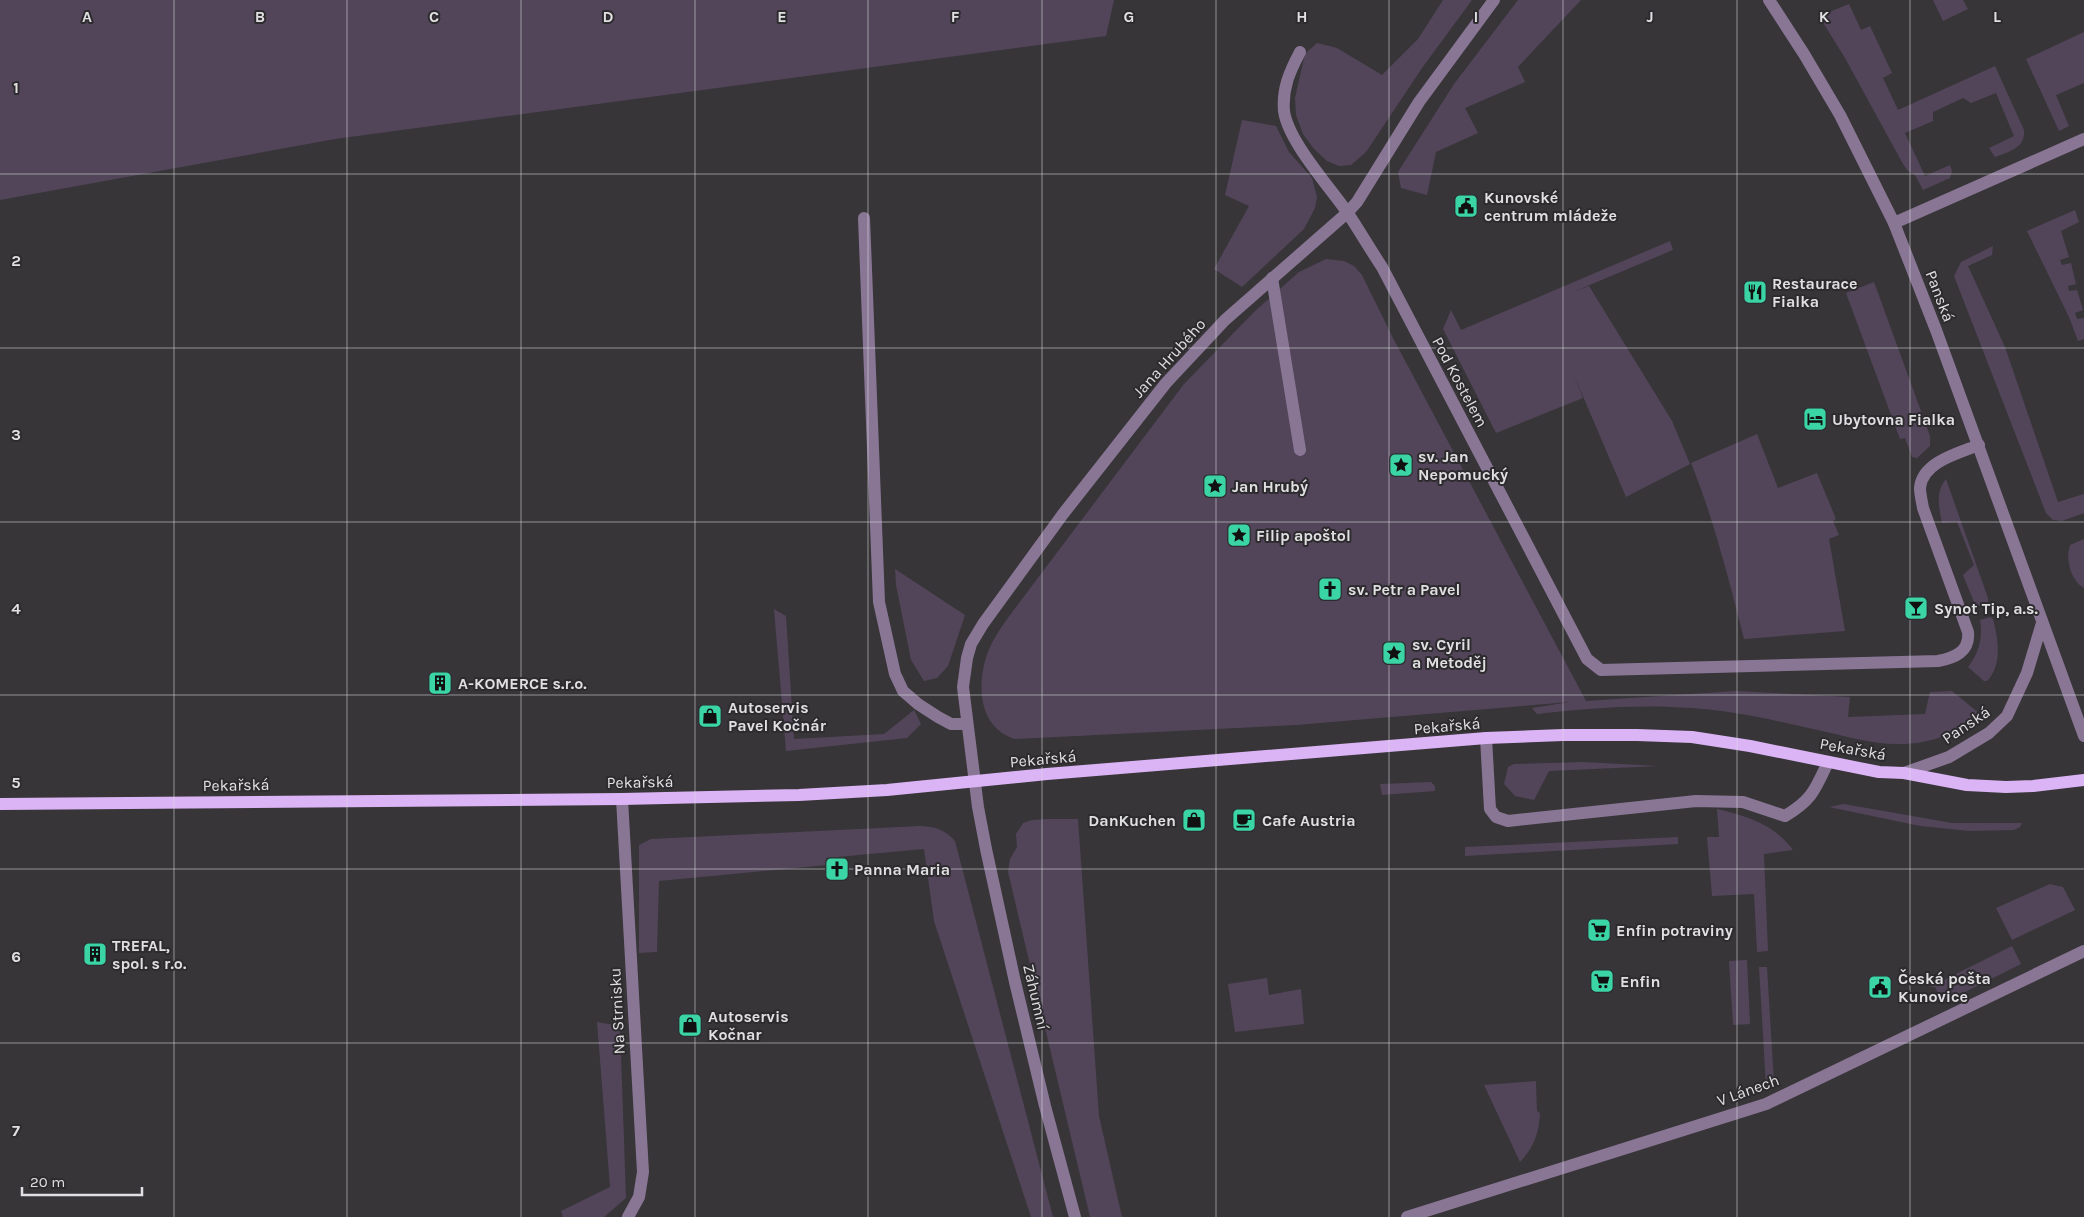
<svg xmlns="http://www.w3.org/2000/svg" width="2084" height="1217" viewBox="0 0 2084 1217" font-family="Karla,sans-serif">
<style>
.green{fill:#52455a}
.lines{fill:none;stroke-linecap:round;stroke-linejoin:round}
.minor{stroke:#897695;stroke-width:12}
.major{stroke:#dbb4f5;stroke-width:12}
.grid{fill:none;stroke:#e0dfe1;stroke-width:1;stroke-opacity:0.55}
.labels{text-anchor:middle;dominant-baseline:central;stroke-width:4;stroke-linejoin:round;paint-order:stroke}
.poi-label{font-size:16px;font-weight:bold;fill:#e0dfe1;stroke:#2d2b2e;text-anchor:start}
.street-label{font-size:16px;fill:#e0dfe1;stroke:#2d2b2e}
.grid-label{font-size:16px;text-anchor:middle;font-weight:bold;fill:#e0dfe1;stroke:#2d2b2e;stroke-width:4;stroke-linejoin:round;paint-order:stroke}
</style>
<rect width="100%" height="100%" fill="#373538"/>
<!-- green -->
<g class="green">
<polygon points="0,0 1114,0 1106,36 335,139 0,200"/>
<polygon points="1443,0 1472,0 1422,68 1366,152 1351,165 1339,166 1327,161 1314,149 1303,134 1296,115 1295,98 1305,54 1317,43 1337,48 1382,75 1418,39"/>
<polygon points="1518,0 1581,0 1518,67 1525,82 1465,108 1478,133 1436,152 1427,195 1401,188 1398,172 1454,84"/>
<polygon points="1933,0 1963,0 1968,9 1943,21"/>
<path d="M1849,4L1861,30L1870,26L1892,73L1883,78L1898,110L1995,66L2024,130C2026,148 2008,152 1995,157L1989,148L2014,136L1996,93L1971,103L1963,98L1933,112V121L1905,133L1925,176L1950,165L1952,171L1950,178L1923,190L1915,175L1908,171L1903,164L1845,58L1819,16Z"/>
<polygon points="2084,32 2084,83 2056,95 2069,126 2059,131 2026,59"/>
<polygon points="1242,120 1276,126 1289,152 1312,178 1317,197 1315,208 1304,229 1242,287 1214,269 1249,206 1225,195"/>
<polygon points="2075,210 2079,222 2061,231 2069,257 2060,260 2062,265 2071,263 2076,284 2068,286 2069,291 2077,290 2083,310 2075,313 2077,319 2084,318 2084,339 2078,341 2069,317 2027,231"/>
<polygon points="1670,241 1673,250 1573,292 1589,286 1672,421 1690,464 1626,497 1573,373 1583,398 1496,433 1443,329 1451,310 1461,330"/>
<polygon points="1993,246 1992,255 1968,266 2005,347 2058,502 2084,494 2084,513 2062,521 2053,520 2046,513 1954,276 1961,262"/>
<path d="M1326,259L1344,261L1354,266L1362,275L1393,338L1586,701L1735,691L1850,697L1848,717L1925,714L1930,692L1952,691L1980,714C1959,734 1929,744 1900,744C1876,745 1850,737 1826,732C1782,722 1737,711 1692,708C1641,704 1588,708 1537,714L1532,708L1570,702L1296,725L1015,739C976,727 976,679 990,647C996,634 1005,622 1013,611L1184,384L1254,312L1299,272Z"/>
<polygon points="1874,282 1930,436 1930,446 1917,458 1912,457 1905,438 1900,439 1846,293"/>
<path d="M1757,434L1778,488L1817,473L1836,519L1833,521L1839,535L1829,539L1845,631L1744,639C1729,580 1714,520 1691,463Z"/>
<path d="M1946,479L1988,598V603L1976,607L1963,575L1974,565L1957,522L1942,523C1939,508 1935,492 1946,479Z"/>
<path d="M2084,539V588C2071,581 2065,559 2070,545Z"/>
<polygon points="895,569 965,615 948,666 937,678 924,681 911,660 896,585"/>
<polygon points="774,609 786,616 794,739 884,734 914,710 921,724 907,738 786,751"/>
<path d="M1990,617L1993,619C1998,638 2003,665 1987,681H1984L1968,667C1979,653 1983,638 1980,620Z"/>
<polygon points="1583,762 1659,766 1549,771 1534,800 1515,796 1504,784 1508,767 1514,764"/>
<polygon points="1431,782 1435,786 1435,791 1382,795 1380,784"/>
<polygon points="1844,804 1952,823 2022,823 2020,827 2014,830 1970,831 1920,826 1829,807"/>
<path d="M1717,809C1747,816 1774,824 1793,850L1764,854L1768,951L1757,952L1754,894L1712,896L1707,837H1719Z"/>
<polygon points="1046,819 1078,819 1099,1116 1122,1217 1090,1217 1008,872 1010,859 1017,847 1016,834 1023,823 1032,820"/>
<path d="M920,826C936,827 944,829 955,841L1053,1217H1031L934,921L924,849L826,858L827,865L659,881L657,952L639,953V845L651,839Z"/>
<polygon points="1678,837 1678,844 1465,856 1465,847"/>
<polygon points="2050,884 2063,887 2075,910 2012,940 1996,908"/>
<polygon points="2012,946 2021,964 1943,1003 1935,987 1930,987"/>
<polygon points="1747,960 1750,1024 1733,1025 1729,961"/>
<polygon points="1759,967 1767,967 1774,1082 1766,1086"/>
<polygon points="1267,978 1269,995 1301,989 1304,1024 1235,1032 1228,984"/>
<polygon points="597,1022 620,1026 626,1198 604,1217 563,1217 561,1211 610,1187"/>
<path d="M1536,1081L1537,1111L1540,1113C1539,1133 1534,1147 1520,1162L1484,1085Z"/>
</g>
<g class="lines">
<!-- minor -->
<g class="minor">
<polyline points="1769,0 1804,54 1840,115 1894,223 1936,330 2084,736"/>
<path d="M1300,52C1290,71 1282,88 1284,111C1288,141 1329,186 1347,212C1359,230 1370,249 1382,267L1587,659L1601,670L1938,661C1954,658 1970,652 1968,632L1923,508C1922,502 1920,494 1920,488C1922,462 1959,453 1979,445"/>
<polyline points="864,218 879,602 895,674 903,691 918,704 938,717 951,724 966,724"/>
<polyline points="1894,223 2084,139"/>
<polyline points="1272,278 1300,450"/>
<path d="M1486,738L1490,809L1496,817L1508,821L1696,801L1743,802L1785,816C1812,800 1815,790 1828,762"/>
<polyline points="1904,773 1949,757 1989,733 2007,716 2027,673 2042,623"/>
<polyline points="622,799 643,1172 639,1197 628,1217"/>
<polyline points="1075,1217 1045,1106 1015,982 986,849 978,807 963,687 967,658 971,644 983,624 1063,514 1166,383 1225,320 1347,213 1357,202 1419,102 1494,0"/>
<polyline points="1407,1217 1766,1104 2084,951"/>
</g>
<!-- major -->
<polyline class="major" points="0,804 622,799 799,795 887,790 1047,774 1486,738 1563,735 1637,735 1692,737 1750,746 1879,772 1904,773 1967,785 2006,787 2033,786 2084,780"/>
</g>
<!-- grid -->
<path class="grid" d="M174,0V1217M347,0V1217M521,0V1217M695,0V1217M868,0V1217M1042,0V1217M1216,0V1217M1389,0V1217M1563,0V1217M1737,0V1217M1910,0V1217M0,174H2084M0,348H2084M0,522H2084M0,695H2084M0,869H2084M0,1043H2084"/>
<!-- icons -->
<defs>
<g id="civic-square" transform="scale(1.25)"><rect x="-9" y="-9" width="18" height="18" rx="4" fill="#3ad4a5" stroke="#2d2b2e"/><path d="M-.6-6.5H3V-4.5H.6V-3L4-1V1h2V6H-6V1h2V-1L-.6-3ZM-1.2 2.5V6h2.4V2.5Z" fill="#111"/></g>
<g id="restaurant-square" transform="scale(1.25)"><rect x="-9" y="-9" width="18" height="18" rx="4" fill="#3ad4a5" stroke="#2d2b2e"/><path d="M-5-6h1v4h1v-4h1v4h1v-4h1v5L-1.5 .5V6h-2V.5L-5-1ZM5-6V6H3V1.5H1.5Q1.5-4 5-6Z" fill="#111"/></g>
<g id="hotel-square" transform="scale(1.25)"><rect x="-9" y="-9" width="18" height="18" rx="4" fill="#3ad4a5" stroke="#2d2b2e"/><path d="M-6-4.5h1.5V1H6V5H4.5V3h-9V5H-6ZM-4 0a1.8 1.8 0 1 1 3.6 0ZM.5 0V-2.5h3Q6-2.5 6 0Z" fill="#111"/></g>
<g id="sight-square" transform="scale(1.25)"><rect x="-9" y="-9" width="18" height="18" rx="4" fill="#3ad4a5" stroke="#2d2b2e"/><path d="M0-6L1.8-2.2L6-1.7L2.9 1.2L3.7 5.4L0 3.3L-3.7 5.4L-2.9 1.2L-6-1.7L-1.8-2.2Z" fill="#111"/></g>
<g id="church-square" transform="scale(1.25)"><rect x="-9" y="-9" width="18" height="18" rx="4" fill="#3ad4a5" stroke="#2d2b2e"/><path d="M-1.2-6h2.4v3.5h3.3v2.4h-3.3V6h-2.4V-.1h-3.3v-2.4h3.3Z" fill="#111"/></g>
<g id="bar-square" transform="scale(1.25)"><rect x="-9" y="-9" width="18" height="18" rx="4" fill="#3ad4a5" stroke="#2d2b2e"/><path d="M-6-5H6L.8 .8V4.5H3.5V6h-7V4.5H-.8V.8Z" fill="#111"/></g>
<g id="building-square" transform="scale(1.25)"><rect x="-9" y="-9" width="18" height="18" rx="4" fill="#3ad4a5" stroke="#2d2b2e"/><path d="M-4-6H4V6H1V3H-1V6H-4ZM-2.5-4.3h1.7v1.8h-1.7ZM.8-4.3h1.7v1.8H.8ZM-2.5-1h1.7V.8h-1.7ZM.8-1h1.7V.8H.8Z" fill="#111"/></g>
<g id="shop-square" transform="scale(1.25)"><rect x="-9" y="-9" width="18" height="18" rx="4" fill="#3ad4a5" stroke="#2d2b2e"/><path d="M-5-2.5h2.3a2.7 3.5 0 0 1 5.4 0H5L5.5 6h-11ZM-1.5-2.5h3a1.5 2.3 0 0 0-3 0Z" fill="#111"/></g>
<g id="cafe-square" transform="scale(1.25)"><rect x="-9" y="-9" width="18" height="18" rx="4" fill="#3ad4a5" stroke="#2d2b2e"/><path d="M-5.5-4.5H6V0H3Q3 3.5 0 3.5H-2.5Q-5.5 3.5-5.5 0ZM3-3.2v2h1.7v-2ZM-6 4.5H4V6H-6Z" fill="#111"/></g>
<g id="supermarket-square" transform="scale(1.25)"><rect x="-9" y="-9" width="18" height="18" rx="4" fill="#3ad4a5" stroke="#2d2b2e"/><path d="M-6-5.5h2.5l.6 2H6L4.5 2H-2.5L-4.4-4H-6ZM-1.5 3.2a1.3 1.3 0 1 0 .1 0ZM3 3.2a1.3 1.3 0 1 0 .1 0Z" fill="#111"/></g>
</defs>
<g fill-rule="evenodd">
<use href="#civic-square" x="1466" y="206"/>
<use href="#restaurant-square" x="1755" y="292"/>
<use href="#hotel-square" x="1815" y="419"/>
<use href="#sight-square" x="1401" y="465"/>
<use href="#sight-square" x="1215" y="486"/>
<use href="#sight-square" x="1239" y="535"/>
<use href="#church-square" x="1330" y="589"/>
<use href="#bar-square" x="1916" y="608"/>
<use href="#sight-square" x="1394" y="653"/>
<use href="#building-square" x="440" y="683"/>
<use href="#shop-square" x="710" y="716"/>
<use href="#shop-square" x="1194" y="820"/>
<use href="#cafe-square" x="1244" y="820"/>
<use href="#church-square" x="837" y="869"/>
<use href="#supermarket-square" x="1599" y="930"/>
<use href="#building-square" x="95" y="954"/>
<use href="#supermarket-square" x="1602" y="981"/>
<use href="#civic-square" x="1880" y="987"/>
<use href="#shop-square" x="690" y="1025"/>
</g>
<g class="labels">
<!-- poi labels -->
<g class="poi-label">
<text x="1484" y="197">Kunovské<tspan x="1484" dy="18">centrum mládeže</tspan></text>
<text x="1772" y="283">Restaurace<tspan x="1772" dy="18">Fialka</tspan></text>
<text x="1832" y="419">Ubytovna Fialka</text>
<text x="1418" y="456">sv. Jan<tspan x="1418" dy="18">Nepomucký</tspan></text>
<text x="1232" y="486">Jan Hrubý</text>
<text x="1256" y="535">Filip apoštol</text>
<text x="1348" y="589">sv. Petr a Pavel</text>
<text x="1934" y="608">Synot Tip, a.s.</text>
<text x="1412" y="644">sv. Cyril<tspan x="1412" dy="18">a Metoděj</tspan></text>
<text x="458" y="683">A-KOMERCE s.r.o.</text>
<text x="728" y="707">Autoservis<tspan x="728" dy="18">Pavel Kočnár</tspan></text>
<text x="1176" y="820" text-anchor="end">DanKuchen</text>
<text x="1262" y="820">Cafe Austria</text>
<text x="854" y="869">Panna Maria</text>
<text x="1616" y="930">Enfin potraviny</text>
<text x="112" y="945">TREFAL,<tspan x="112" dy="18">spol. s r.o.</tspan></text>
<text x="1898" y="978">Česká pošta<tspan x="1898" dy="18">Kunovice</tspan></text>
<text x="1620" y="981">Enfin</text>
<text x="708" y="1016">Autoservis<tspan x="708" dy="18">Kočnar</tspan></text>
</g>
<!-- street labels -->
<g class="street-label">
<text transform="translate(1940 296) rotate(69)">Panská</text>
<text transform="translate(1169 358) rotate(-48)">Jana Hrubého</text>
<text transform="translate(1460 382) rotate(62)">Pod Kostelem</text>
<text transform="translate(1966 725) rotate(-34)">Panská</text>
<text transform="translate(1447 726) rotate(-5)">Pekařská</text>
<text transform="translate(1853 749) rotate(10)">Pekařská</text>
<text transform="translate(1043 759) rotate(-5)">Pekařská</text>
<text transform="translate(640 782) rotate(-1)">Pekařská</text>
<text transform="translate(236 785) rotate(-1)">Pekařská</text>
<text transform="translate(1036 997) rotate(77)">Záhumní</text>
<text transform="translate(617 1011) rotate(-93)">Na Strnisku</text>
<text transform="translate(1748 1090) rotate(-20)">V Lánech</text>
</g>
</g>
<g class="grid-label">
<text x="87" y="22">A</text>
<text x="260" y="22">B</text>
<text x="434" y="22">C</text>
<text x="608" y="22">D</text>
<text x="782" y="22">E</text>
<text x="955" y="22">F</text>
<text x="1129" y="22">G</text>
<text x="1302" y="22">H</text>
<text x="1476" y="22">I</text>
<text x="1650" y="22">J</text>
<text x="1824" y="22">K</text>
<text x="1997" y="22">L</text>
<text x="16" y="93">1</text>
<text x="16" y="266">2</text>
<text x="16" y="440">3</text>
<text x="16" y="614">4</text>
<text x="16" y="788">5</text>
<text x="16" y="962">6</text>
<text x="16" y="1136">7</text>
</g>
<!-- scale -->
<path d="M22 1187v8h120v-8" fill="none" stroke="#e0dfe1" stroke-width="2.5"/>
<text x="30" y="1187" font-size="15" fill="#e0dfe1" stroke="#2d2b2e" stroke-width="4" paint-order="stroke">20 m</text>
</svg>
